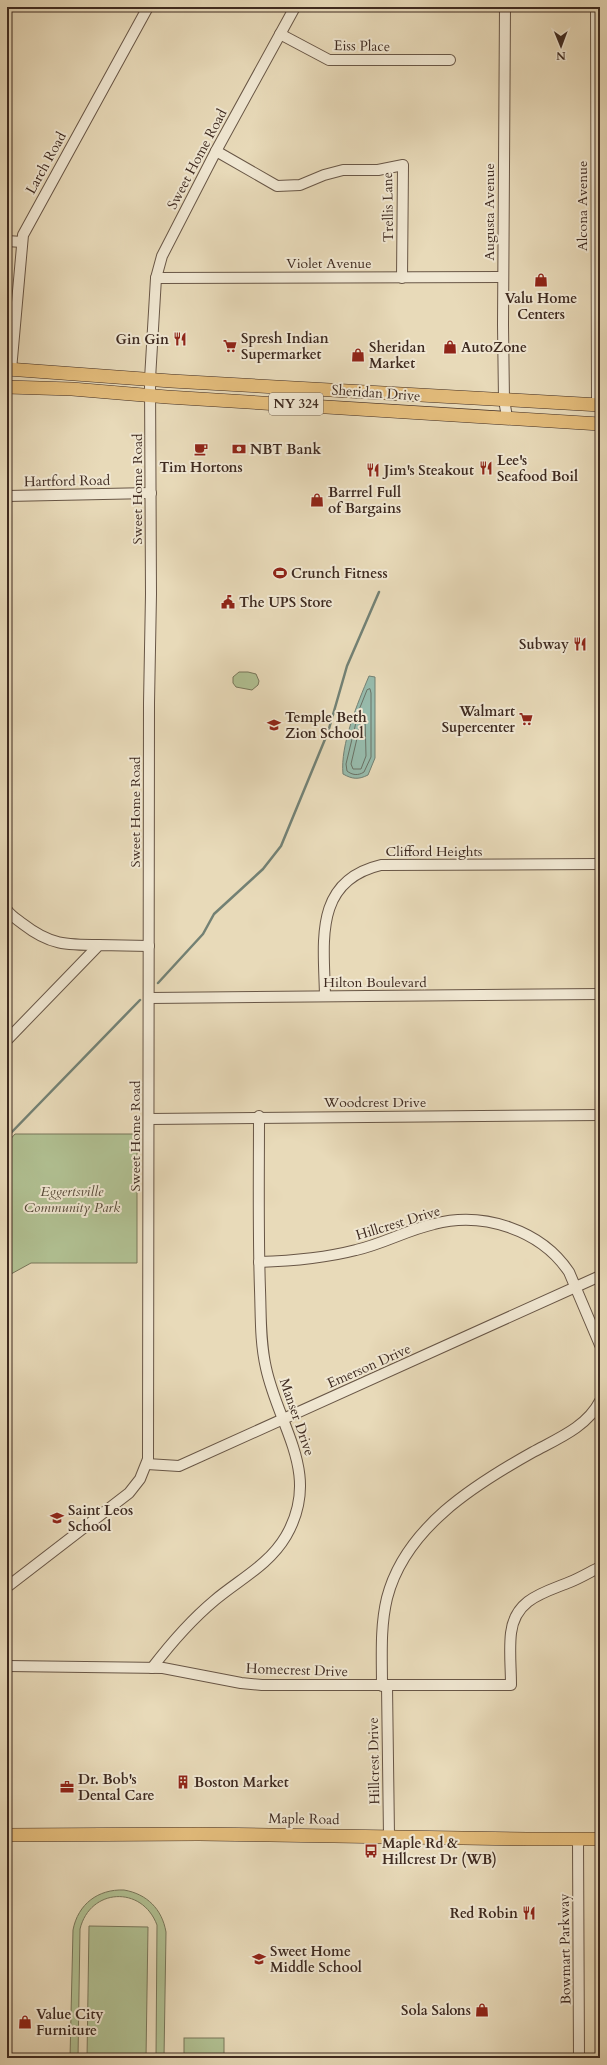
<svg xmlns="http://www.w3.org/2000/svg" width="607" height="2065" viewBox="0 0 607 2065" font-family="Cardo,serif">
<style>
.green{fill:#b1c193;stroke:#78765a}
.water{fill:#97bbac;stroke:#738174}
.lines{fill:none;stroke-linecap:round;stroke-linejoin:round}
.shore{stroke:#6a7266;stroke-width:1}
.stream{stroke:#738174;stroke-width:2.5}
.minor-casing{stroke:#685646;stroke-width:12}
.major-casing{stroke:#3e2a20;stroke-width:14}
.minor{stroke:#f0e7d2;stroke-width:10}
.major{stroke:#e4bd7c;stroke-width:13}
.labels{text-anchor:middle;dominant-baseline:central;stroke-width:4;stroke-linejoin:round;paint-order:stroke}
.shield{fill:#f0e7d2;stroke:#736355;stroke-width:1}
.shield-label{font-size:13px;font-weight:bold;fill:#3e2a20}
.street-label{font-size:14px;fill:#3e2a20;stroke:#f0e7d2}
.poi-label{font-size:14px;font-weight:bold;fill:#3e2a20;stroke:#f0e7d2;text-anchor:start}
.park-label{font-size:14px;font-style:italic;fill:#554837;stroke:#f0e7d2}
</style>
<rect width="100%" height="100%" fill="#e8dab9"/>
<filter id="stains"><feTurbulence type="fractalNoise" baseFrequency=".005" numOctaves="4"/><feColorMatrix values="0 0 0 0 .2 0 0 0 0 .09 0 0 0 0 .02 0 0 0 .5 -.17"/></filter>
<radialGradient id="worn" r=".72"><stop offset=".6" stop-color="#630" stop-opacity="0"/><stop offset="1" stop-color="#630" stop-opacity=".3"/></radialGradient>
<!-- green -->
<g class="green">
<polygon points="239,672 248,672 256,674 259,681 258,685 252,690 236,687 233,683 233,677"/>
<polygon points="15,1134 137,1134 137,1263 31,1263 11,1274 7,1270 7,1143"/>
<path d="M124,1890C147,1894 162,1909 166,1932L164,2058H156L157,1925C142,1885 90,1888 80,1929L78,2058H70L73,1930C78,1904 98,1889 124,1890Z"/>
<polygon points="89,1926 148,1927 146,2058 87,2058"/>
<rect x="184" y="2038" width="40" height="20"/>
</g>
<!-- water -->
<path class="water" d="M369,676L375,677V758L368,775C358,780 352,779 343,774C340,745 358,702 369,676Z"/>
<g class="lines">
<!-- shore -->
<g class="shore">
<path d="M370,689L371,693V757L364,772C358,776 352,775 347,771L346,764L359,710L367,690Z"/>
<polygon points="365,715 366,756 361,769 353,769 351,764 362,717"/>
</g>
<!-- stream -->
<g class="stream">
<polyline points="158,983 203,934 214,914 263,869 281,846 328,732 347,666 379,592"/>
<polyline points="7,1137 140,1000"/>
</g>
<!-- minor casing -->
<g class="minor-casing">
<g id="minor">
<polyline points="505,7 503,325 504,400 507,417"/>
<polyline points="596,7 597,405"/>
<polyline points="280,34 329,60 450,60"/>
<polyline points="216,151 277,186 300,185 324,175 343,170 378,170 403,165 402,278"/>
<polyline points="7,241 22,242"/>
<polyline points="156,278 503,277"/>
<polyline points="11,370 23,235 148,7"/>
<polyline points="7,496 151,493"/>
<path d="M7,910C11,916 18,920 23,924C50,945 66,945 99,945"/>
<path d="M325,996C324,942 313,881 381,865L600,864"/>
<polyline points="149,998 600,994"/>
<polyline points="7,1040 99,945 149,946"/>
<polyline points="149,1119 600,1115"/>
<path d="M259,1262C292,1261 325,1258 356,1250C383,1244 407,1230 434,1224C483,1211 541,1230 569,1272L600,1345"/>
<polyline points="147,1464 179,1466 600,1276"/>
<polyline points="7,1587 129,1493 140,1479 148,1459 149,703 151,594 150,379 156,278 162,256 216,151 295,7"/>
<path d="M7,1666L163,1668L241,1683L262,1685H511C511,1668 509,1650 511,1633C515,1599 543,1593 570,1582C580,1578 590,1572 600,1567"/>
<path d="M152,1668C171,1643 191,1620 215,1600C240,1579 269,1565 286,1536C322,1474 279,1428 266,1368C260,1342 261,1316 260,1290C258,1232 259,1174 259,1116"/>
<path d="M382,1686C382,1657 380,1627 387,1598C405,1528 474,1485 533,1452C557,1439 587,1427 600,1401"/>
<polyline points="387,1686 389,1836"/>
<polyline points="578,1839 579,2058"/>
</g>
</g>
<!-- major casing -->
<g class="major-casing">
<g id="major">
<polyline points="7,369 171,381 600,405"/>
<polyline points="7,387 72,389 167,397 600,424"/>
<polyline points="7,1835 199,1834 527,1839 600,1839"/>
</g>
</g>
<!-- minor -->
<use href="#minor" class="minor"/>
<!-- major -->
<use href="#major" class="major"/>
</g>
<!-- icons -->
<defs>
<g id="shop-bare" transform="scale(1.08)"><path d="M-5-2.5h2.3a2.7 3.5 0 0 1 5.4 0H5L5.5 6h-11ZM-1.5-2.5h3a1.5 2.3 0 0 0-3 0Z" fill="#8f2418" stroke="#f0e7d2" stroke-width="2.5" paint-order="stroke"/></g>
<g id="restaurant-bare" transform="scale(1.08)"><path d="M-5-6h1v4h1v-4h1v4h1v-4h1v5L-1.5 .5V6h-2V.5L-5-1ZM5-6V6H3V1.5H1.5Q1.5-4 5-6Z" fill="#8f2418" stroke="#f0e7d2" stroke-width="2.5" paint-order="stroke"/></g>
<g id="supermarket-bare" transform="scale(1.08)"><path d="M-6-5.5h2.5l.6 2H6L4.5 2H-2.5L-4.4-4H-6ZM-1.5 3.2a1.3 1.3 0 1 0 .1 0ZM3 3.2a1.3 1.3 0 1 0 .1 0Z" fill="#8f2418" stroke="#f0e7d2" stroke-width="2.5" paint-order="stroke"/></g>
<g id="cafe-bare" transform="scale(1.08)"><path d="M-5.5-4.5H6V0H3Q3 3.5 0 3.5H-2.5Q-5.5 3.5-5.5 0ZM3-3.2v2h1.7v-2ZM-6 4.5H4V6H-6Z" fill="#8f2418" stroke="#f0e7d2" stroke-width="2.5" paint-order="stroke"/></g>
<g id="bank-bare" transform="scale(1.08)"><path d="M-6-4H6V4H-6ZM0-2.3a2.3 2.3 0 1 0 0 4.6a2.3 2.3 0 1 0 0-4.6Z" fill="#8f2418" stroke="#f0e7d2" stroke-width="2.5" paint-order="stroke"/></g>
<g id="stadium-bare" transform="scale(1.08)"><path d="M0-5a6.5 5 0 1 0 0 10a6.5 5 0 1 0 0-10ZM-3.5-1.8h7v3.6h-7Z" fill="#8f2418" stroke="#f0e7d2" stroke-width="2.5" paint-order="stroke"/></g>
<g id="civic-bare" transform="scale(1.08)"><path d="M-.6-6.5H3V-4.5H.6V-3L4-1V1h2V6H-6V1h2V-1L-.6-3ZM-1.2 2.5V6h2.4V2.5Z" fill="#8f2418" stroke="#f0e7d2" stroke-width="2.5" paint-order="stroke"/></g>
<g id="school-bare" transform="scale(1.08)"><path d="M0-5L7-2L0 1L-7-2ZM-4 1L0 2.5L4 1V4Q0 6-4 4Z" fill="#8f2418" stroke="#f0e7d2" stroke-width="2.5" paint-order="stroke"/></g>
<g id="building-bare" transform="scale(1.08)"><path d="M-4-6H4V6H1V3H-1V6H-4ZM-2.5-4.3h1.7v1.8h-1.7ZM.8-4.3h1.7v1.8H.8ZM-2.5-1h1.7V.8h-1.7ZM.8-1h1.7V.8H.8Z" fill="#8f2418" stroke="#f0e7d2" stroke-width="2.5" paint-order="stroke"/></g>
<g id="office-bare" transform="scale(1.08)"><path d="M-6-3h4V-5.5h4V-3h4V5H-6ZM-1-4.5V-3h2v-1.5ZM-6 0V1H6V0Z" fill="#8f2418" stroke="#f0e7d2" stroke-width="2.5" paint-order="stroke"/></g>
<g id="bus-bare" transform="scale(1.08)"><path d="M-5-6H5V4H4V6H2V4H-2V6H-4V4H-5ZM-3.5-4V0h7V-4ZM-3.5 1.2v1.5H-2V1.2ZM2 1.2v1.5H3.5V1.2Z" fill="#8f2418" stroke="#f0e7d2" stroke-width="2.5" paint-order="stroke"/></g>
</defs>
<g fill-rule="evenodd">
<use href="#shop-bare" x="541" y="280"/>
<use href="#restaurant-bare" x="180" y="339"/>
<use href="#supermarket-bare" x="230" y="346"/>
<use href="#shop-bare" x="450" y="347"/>
<use href="#shop-bare" x="358" y="355"/>
<use href="#cafe-bare" x="201" y="449"/>
<use href="#bank-bare" x="239" y="449"/>
<use href="#restaurant-bare" x="486" y="468"/>
<use href="#restaurant-bare" x="373" y="470"/>
<use href="#shop-bare" x="317" y="500"/>
<use href="#stadium-bare" x="280" y="573"/>
<use href="#civic-bare" x="228" y="602"/>
<use href="#restaurant-bare" x="580" y="644"/>
<use href="#supermarket-bare" x="526" y="719"/>
<use href="#school-bare" x="274" y="725"/>
<use href="#school-bare" x="57" y="1518"/>
<use href="#building-bare" x="183" y="1782"/>
<use href="#office-bare" x="67" y="1787"/>
<use href="#bus-bare" x="371" y="1851"/>
<use href="#restaurant-bare" x="529" y="1913"/>
<use href="#school-bare" x="259" y="1959"/>
<use href="#shop-bare" x="482" y="2010"/>
<use href="#shop-bare" x="25" y="2022"/>
</g>
<g class="labels">
<!-- shield labels -->
<rect class="shield" x="269" y="393" width="54" height="22" rx="3"/>
<g class="shield-label">
<text x="296" y="404">NY 324</text>
</g>
<!-- street labels -->
<g class="street-label">
<text transform="translate(362 46) rotate(1)">Eiss Place</text>
<text transform="translate(197 159) rotate(-62)">Sweet Home Road</text>
<text transform="translate(46 163) rotate(-61)">Larch Road</text>
<text transform="translate(582 206) rotate(-90)">Alcona Avenue</text>
<text transform="translate(388 207) rotate(-91)">Trellis Lane</text>
<text transform="translate(489 212) rotate(-90)">Augusta Avenue</text>
<text x="329" y="263">Violet Avenue</text>
<text transform="translate(376 393) rotate(4)">Sheridan Drive</text>
<text transform="translate(67 481) rotate(-1)">Hartford Road</text>
<text transform="translate(137 489) rotate(-90)">Sweet Home Road</text>
<text transform="translate(135 812) rotate(-90)">Sweet Home Road</text>
<text x="434" y="851">Clifford Heights</text>
<text x="375" y="982">Hilton Boulevard</text>
<text x="375" y="1102">Woodcrest Drive</text>
<text transform="translate(135 1136) rotate(-90)">Sweet Home Road</text>
<text transform="translate(398 1223) rotate(-17)">Hillcrest Drive</text>
<text transform="translate(369 1366) rotate(-24)">Emerson Drive</text>
<text transform="translate(297 1417) rotate(71)">Manser Drive</text>
<text transform="translate(297 1670) rotate(2)">Homecrest Drive</text>
<text transform="translate(374 1761) rotate(-91)">Hillcrest Drive</text>
<text transform="translate(304 1819) rotate(1)">Maple Road</text>
<text transform="translate(565 1949) rotate(-91)">Bowmart Parkway</text>
</g>
<!-- poi labels -->
<g class="poi-label">
<text x="541" y="298" text-anchor="middle">Valu Home<tspan x="541" dy="16">Centers</tspan></text>
<text x="241" y="338">Spresh Indian<tspan x="241" dy="16">Supermarket</tspan></text>
<text x="169" y="339" text-anchor="end">Gin Gin</text>
<text x="369" y="347">Sheridan<tspan x="369" dy="16">Market</tspan></text>
<text x="461" y="347">AutoZone</text>
<text x="250" y="449">NBT Bank</text>
<text x="497" y="460">Lee's<tspan x="497" dy="16">Seafood Boil</tspan></text>
<text x="201" y="467" text-anchor="middle">Tim Hortons</text>
<text x="384" y="470">Jim's Steakout</text>
<text x="328" y="492">Barrrel Full<tspan x="328" dy="16">of Bargains</tspan></text>
<text x="291" y="573">Crunch Fitness</text>
<text x="239" y="602">The UPS Store</text>
<text x="569" y="644" text-anchor="end">Subway</text>
<text x="515" y="711" text-anchor="end">Walmart<tspan x="515" dy="16">Supercenter</tspan></text>
<text x="285" y="717">Temple Beth<tspan x="285" dy="16">Zion School</tspan></text>
<text x="68" y="1510">Saint Leos<tspan x="68" dy="16">School</tspan></text>
<text x="78" y="1779">Dr. Bob's<tspan x="78" dy="16">Dental Care</tspan></text>
<text x="194" y="1782">Boston Market</text>
<text x="382" y="1843">Maple Rd &amp;<tspan x="382" dy="16">Hillcrest Dr (WB)</tspan></text>
<text x="518" y="1913" text-anchor="end">Red Robin</text>
<text x="270" y="1951">Sweet Home<tspan x="270" dy="16">Middle School</tspan></text>
<text x="471" y="2010" text-anchor="end">Sola Salons</text>
<text x="36" y="2014">Value City<tspan x="36" dy="16">Furniture</tspan></text>
</g>
<!-- park labels -->
<g class="park-label">
<text x="72" y="1191">Eggertsville<tspan x="72" dy="16">Community Park</tspan></text>
</g>
</g>
<!-- margin -->
<rect width="607" height="2065" fill="none" stroke="#e8dab9" stroke-width="24"/>
<rect x="8" y="8" width="591" height="2049" fill="none" stroke="#3e2a20" stroke-width="2"/>
<rect x="12" y="12" width="583" height="2041" fill="none" stroke="#3e2a20"/>
<!-- north arrow -->
<g transform="translate(561 46) rotate(179)" stroke="#f0e7d2" stroke-width="3" paint-order="stroke">
<path d="M0-3L7 15L0 10L-7 15Z" fill="#3e2a20"/>
<text y="-6" font-size="11" font-weight="bold" text-anchor="middle" fill="#3e2a20">N</text>
</g>
<rect width="100%" height="100%" filter="url(#stains)"/>
<rect width="100%" height="100%" fill="url(#worn)"/>
</svg>
